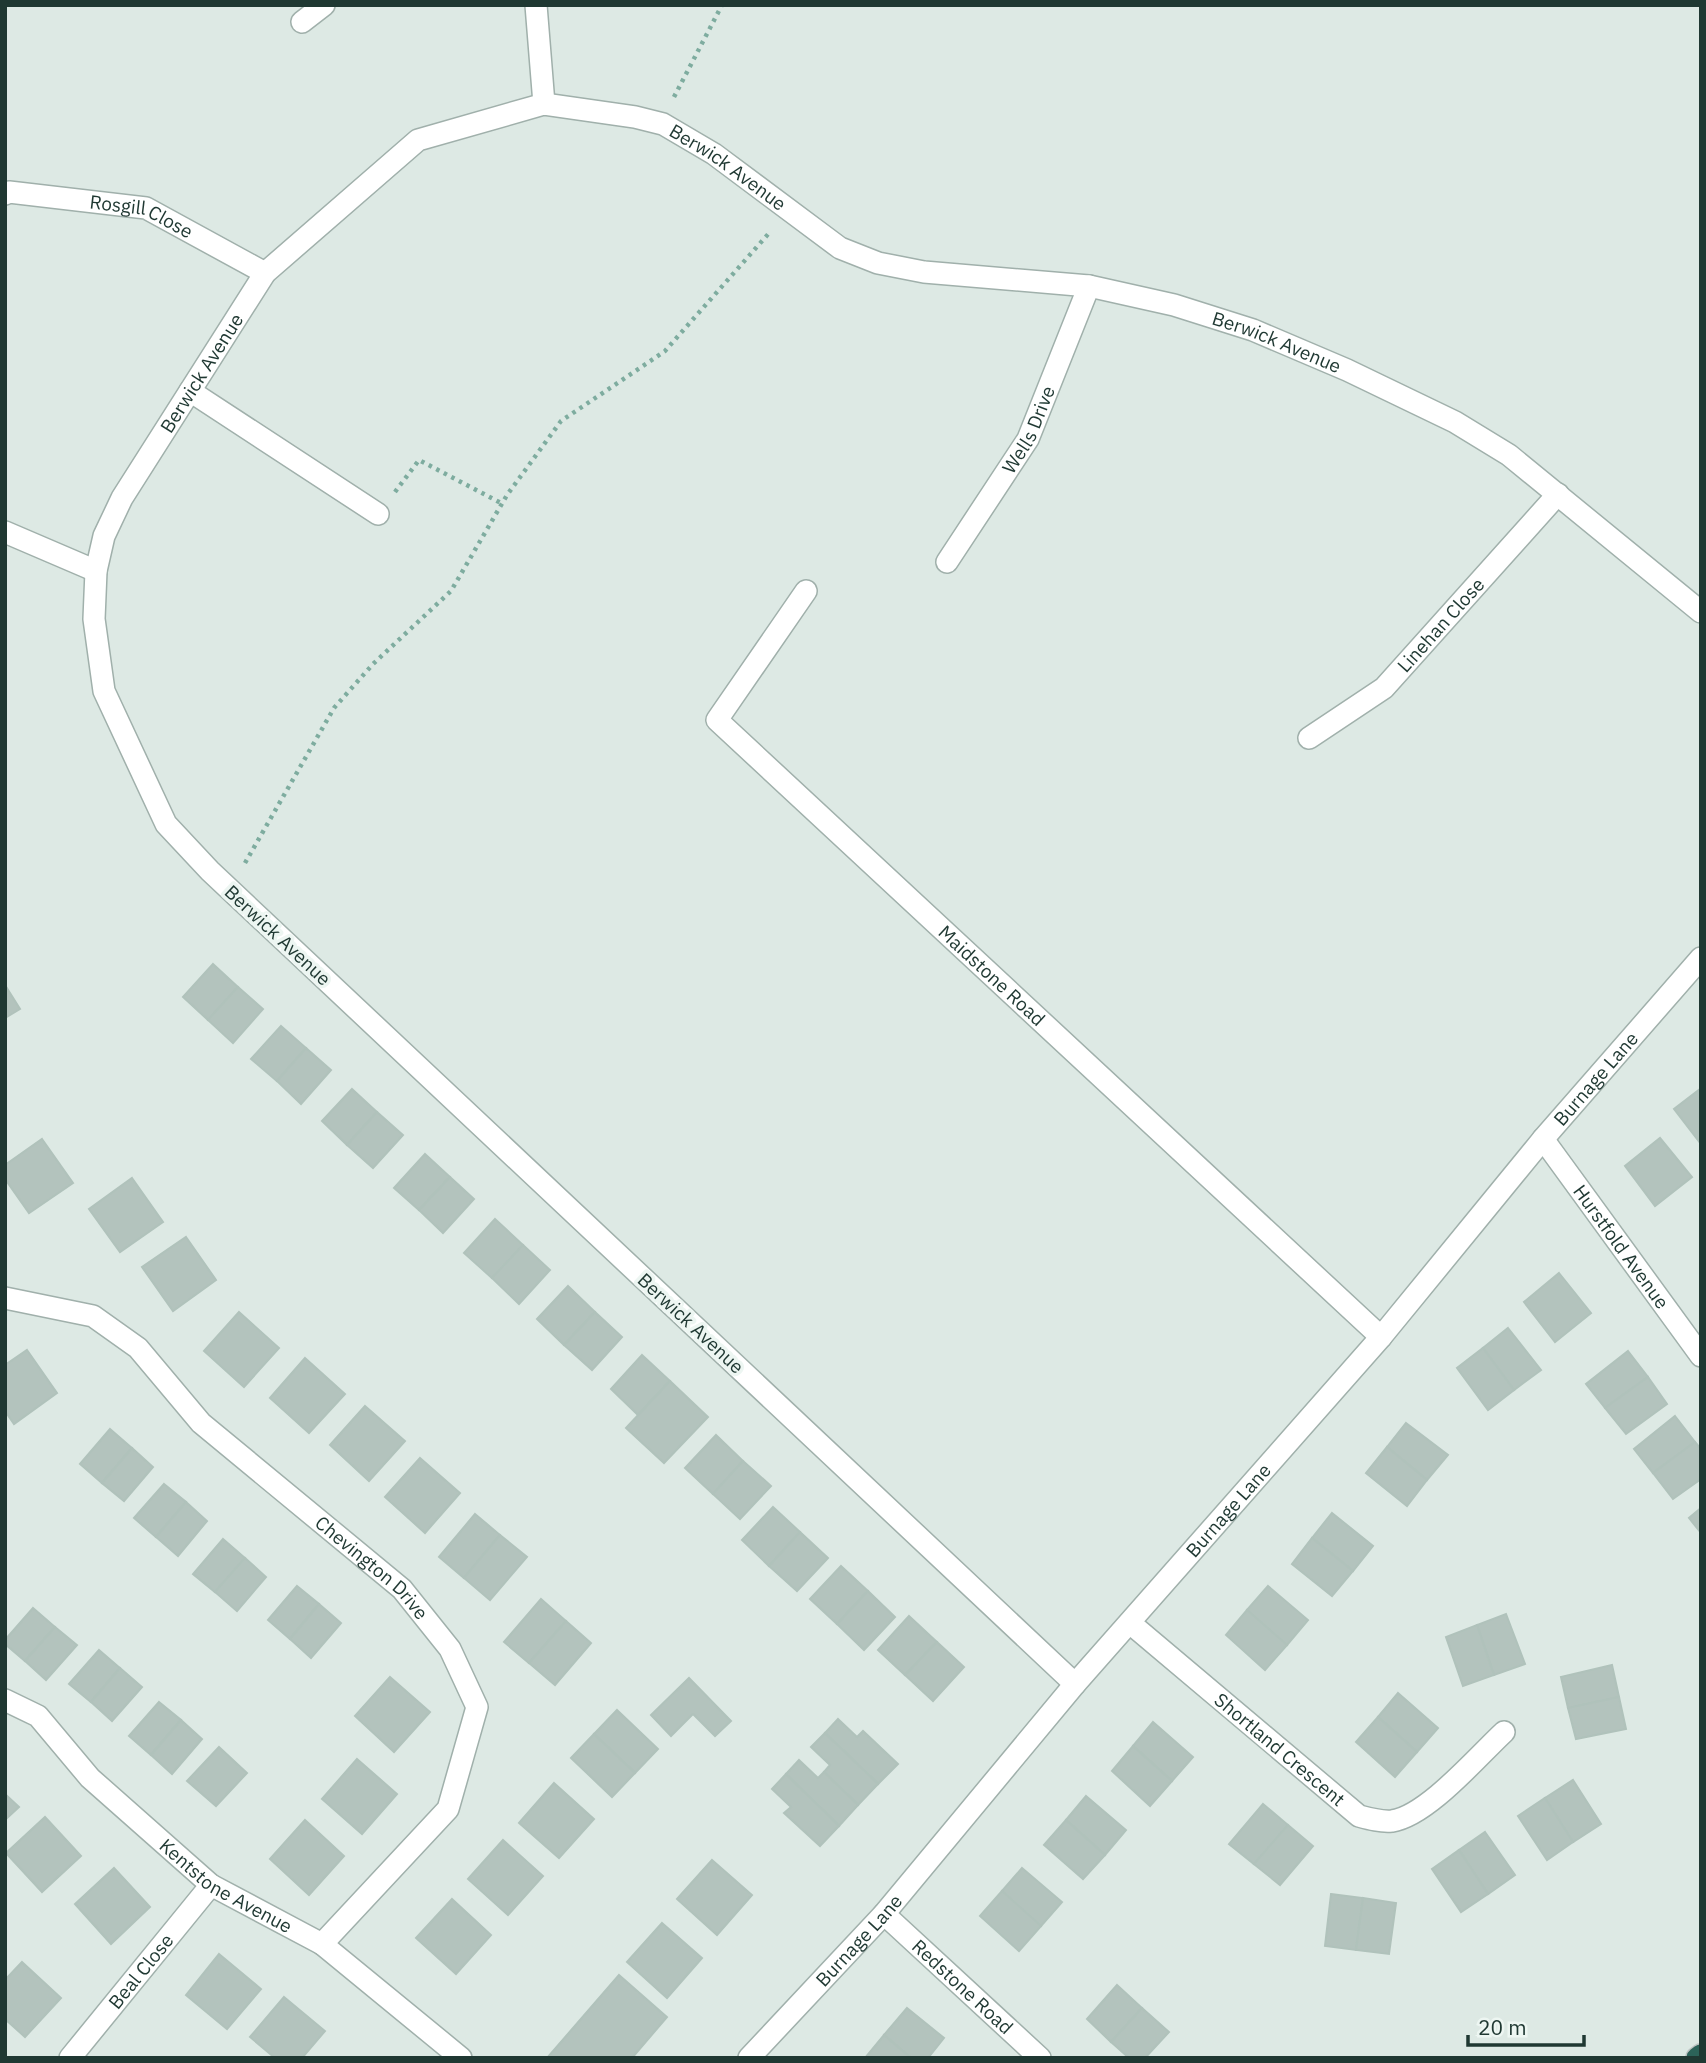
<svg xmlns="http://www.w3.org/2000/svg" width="1706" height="2063" viewBox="0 0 1706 2063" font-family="'IBM Plex Sans',sans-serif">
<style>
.building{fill:#b3c3bd;stroke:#b0c2bb;stroke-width:2}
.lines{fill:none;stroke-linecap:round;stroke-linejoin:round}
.minor-casing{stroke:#a0b0ab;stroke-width:24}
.highway-casing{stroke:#bcc3c2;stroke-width:24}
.path{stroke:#7eac9f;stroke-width:4.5;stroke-dasharray:3.5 5;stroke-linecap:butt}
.minor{stroke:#fff;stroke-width:21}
.highway{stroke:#2c6359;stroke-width:21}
.labels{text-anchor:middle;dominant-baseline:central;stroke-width:7;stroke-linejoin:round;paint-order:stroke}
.street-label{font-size:19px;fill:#1f3832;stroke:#edf6f2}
</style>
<rect width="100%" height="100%" fill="#dde9e4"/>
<!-- building -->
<g class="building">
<polygon points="213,964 238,987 208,1020 183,997"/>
<polygon points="5,985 20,1009 5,1018"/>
<polygon points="238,987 263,1009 233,1043 208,1020"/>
<polygon points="281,1026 306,1048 277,1081 251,1059"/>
<polygon points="306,1048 331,1070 301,1104 277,1081"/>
<polygon points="352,1089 377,1112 347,1145 322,1121"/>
<polygon points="1700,1089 1701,1089 1701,1144 1674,1109"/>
<polygon points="377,1112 403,1135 373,1168 347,1145"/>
<polygon points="1660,1138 1692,1177 1655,1206 1625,1166"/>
<polygon points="42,1139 73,1183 29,1213 5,1179 5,1165"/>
<polygon points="425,1154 450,1177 419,1210 394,1188"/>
<polygon points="450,1177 474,1199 443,1233 419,1210"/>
<polygon points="132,1178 163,1222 120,1252 89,1209"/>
<polygon points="495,1219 523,1245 492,1278 464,1253"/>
<polygon points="186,1237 216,1280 173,1311 142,1267"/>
<polygon points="523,1245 550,1270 519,1304 492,1278"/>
<polygon points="1559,1273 1591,1313 1555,1342 1524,1302"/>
<polygon points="568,1286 595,1312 564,1345 537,1319"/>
<polygon points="239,1312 279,1348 244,1387 204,1351"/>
<polygon points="595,1312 622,1337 592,1370 564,1345"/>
<polygon points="1508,1328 1541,1370 1514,1390 1483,1348"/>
<polygon points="1483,1348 1514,1390 1488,1410 1457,1368"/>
<polygon points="27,1350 57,1393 14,1424 5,1411 5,1365"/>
<polygon points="1628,1351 1648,1377 1605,1408 1586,1384"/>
<polygon points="642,1355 670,1381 638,1415 611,1389"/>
<polygon points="305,1358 345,1394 309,1433 270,1398"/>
<polygon points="1648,1377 1667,1404 1626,1434 1605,1408"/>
<polygon points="670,1381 708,1417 664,1463 626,1428"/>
<polygon points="365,1406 405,1441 369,1481 330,1445"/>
<polygon points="1675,1416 1695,1442 1653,1473 1634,1449"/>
<polygon points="1406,1423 1448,1455 1427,1480 1387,1447"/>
<polygon points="110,1429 132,1448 102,1483 80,1464"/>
<polygon points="716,1435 743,1461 713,1494 685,1468"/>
<polygon points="1695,1442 1701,1449 1701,1479 1673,1499 1653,1473"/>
<polygon points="1387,1447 1427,1480 1407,1506 1366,1473"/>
<polygon points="132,1448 153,1467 124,1501 102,1483"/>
<polygon points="420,1458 460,1493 425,1533 385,1497"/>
<polygon points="743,1461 771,1486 740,1519 713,1494"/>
<polygon points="164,1484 186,1502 156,1537 134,1518"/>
<polygon points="186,1502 207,1521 178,1556 156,1537"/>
<polygon points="773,1507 800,1532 769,1566 742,1540"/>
<polygon points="1701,1508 1701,1533 1689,1518"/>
<polygon points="1332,1513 1373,1546 1353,1571 1312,1538"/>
<polygon points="475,1514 500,1535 464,1578 439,1557"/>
<polygon points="800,1532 828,1558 797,1591 769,1566"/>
<polygon points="500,1535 527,1557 490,1600 464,1578"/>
<polygon points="1312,1538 1353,1571 1332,1596 1292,1564"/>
<polygon points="223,1539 245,1558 215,1592 193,1574"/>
<polygon points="245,1558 266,1577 237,1611 215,1592"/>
<polygon points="841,1566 868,1591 837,1624 810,1599"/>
<polygon points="297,1586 319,1604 290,1639 268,1620"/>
<polygon points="1268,1586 1308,1620 1287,1645 1247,1610"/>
<polygon points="868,1591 895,1617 864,1650 837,1624"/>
<polygon points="541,1599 566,1621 529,1663 504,1642"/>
<polygon points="319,1604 341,1623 311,1658 290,1639"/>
<polygon points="33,1608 55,1627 25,1661 5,1644 5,1640"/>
<polygon points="1247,1610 1287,1645 1265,1670 1226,1635"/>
<polygon points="1506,1614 1525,1664 1494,1675 1477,1625"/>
<polygon points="909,1616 937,1642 905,1675 878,1650"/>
<polygon points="566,1621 591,1643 555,1685 529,1663"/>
<polygon points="1477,1625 1494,1675 1463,1686 1446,1637"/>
<polygon points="55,1627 77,1645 46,1680 25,1661"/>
<polygon points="937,1642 964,1667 933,1701 905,1675"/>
<polygon points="99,1650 120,1668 91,1702 69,1684"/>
<polygon points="1612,1665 1619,1697 1568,1708 1561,1677"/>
<polygon points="120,1668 142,1687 112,1721 91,1702"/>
<polygon points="390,1677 430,1712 394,1752 355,1716"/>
<polygon points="689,1678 731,1721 715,1736 693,1714 671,1736 651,1715"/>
<polygon points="1398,1693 1438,1728 1417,1752 1378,1717"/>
<polygon points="1619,1697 1626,1729 1576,1739 1568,1708"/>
<polygon points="159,1702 181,1720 151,1755 129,1736"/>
<polygon points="617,1710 658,1749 635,1773 594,1734"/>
<polygon points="1378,1717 1417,1752 1395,1777 1356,1742"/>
<polygon points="838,1719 857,1737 863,1731 898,1764 878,1784 825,1733"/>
<polygon points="181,1720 202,1739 172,1774 151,1755"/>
<polygon points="1153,1722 1193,1757 1172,1781 1133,1746"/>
<polygon points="825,1733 878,1784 858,1805 824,1772 830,1765 811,1747"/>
<polygon points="594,1734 635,1773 612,1797 571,1758"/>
<polygon points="1133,1746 1172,1781 1150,1806 1112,1771"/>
<polygon points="219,1747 247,1773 216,1806 187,1781"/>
<polygon points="357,1759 397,1794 362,1834 322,1799"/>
<polygon points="799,1760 818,1778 824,1772 858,1805 839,1826 786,1774"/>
<polygon points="786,1774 839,1826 820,1846 784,1813 791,1807 772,1789"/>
<polygon points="1573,1780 1601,1824 1573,1842 1545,1798"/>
<polygon points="554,1783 594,1819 559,1858 519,1823"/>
<polygon points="5,1794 19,1807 5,1820"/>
<polygon points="1086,1796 1126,1830 1105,1855 1066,1820"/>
<polygon points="1545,1798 1573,1842 1547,1860 1518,1816"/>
<polygon points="1263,1804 1288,1825 1254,1864 1229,1844"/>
<polygon points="45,1817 81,1856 42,1892 6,1853"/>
<polygon points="305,1820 344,1856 309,1895 270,1859"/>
<polygon points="1066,1820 1105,1855 1083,1879 1044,1845"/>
<polygon points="1288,1825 1313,1846 1280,1885 1254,1864"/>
<polygon points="1485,1832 1515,1875 1488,1894 1459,1850"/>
<polygon points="503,1840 543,1876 508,1915 468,1879"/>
<polygon points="1459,1850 1488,1894 1461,1912 1432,1869"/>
<polygon points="712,1860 752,1895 717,1935 677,1899"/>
<polygon points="114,1868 150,1907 111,1944 75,1904"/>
<polygon points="1022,1868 1062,1902 1041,1926 1002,1891"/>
<polygon points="1002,1891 1041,1926 1019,1951 980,1916"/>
<polygon points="1331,1894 1363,1898 1356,1950 1325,1946"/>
<polygon points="1363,1898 1396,1903 1389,1954 1356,1950"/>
<polygon points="452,1899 491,1935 456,1974 416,1938"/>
<polygon points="662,1923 702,1958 667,1998 627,1962"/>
<polygon points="219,1954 261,1989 227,2029 186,1995"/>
<polygon points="22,1962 61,1998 25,2037 5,2019 5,1980"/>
<polygon points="619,1975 667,2017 632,2058 547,2058"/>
<polygon points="1117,1985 1142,2008 1111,2042 1087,2019"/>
<polygon points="284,1997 325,2031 302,2058 275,2058 250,2037"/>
<polygon points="907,2008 944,2038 928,2058 911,2058 884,2035"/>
<polygon points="1142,2008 1169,2032 1145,2058 1129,2058 1111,2042"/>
<polygon points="884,2035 911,2058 865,2058"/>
</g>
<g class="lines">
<!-- minor casing -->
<g class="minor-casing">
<g id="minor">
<polyline points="536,5 544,104"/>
<polyline points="302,22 324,5"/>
<path id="s1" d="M5,194L9,192L146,208L265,273"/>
<polyline points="190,391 378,514"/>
<polyline points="5,532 96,571"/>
<path id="s2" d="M947,562L1028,439L1089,286"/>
<path id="s3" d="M806,591L717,720L1381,1337"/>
<path id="s4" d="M1309,738L1384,688L1558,494"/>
<path id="s5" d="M1543,1139L1701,1356"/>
<path id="s6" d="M5,1298L93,1316L138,1348L201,1423L402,1589L450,1649L477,1707L448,1809L322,1944"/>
<path id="s7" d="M1130,1623L1359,1816C1370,1819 1381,1822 1392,1821C1427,1816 1478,1756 1504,1732"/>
<path id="s8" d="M1075,1684L210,871L166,824L104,691L94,619L96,571L104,536L122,498L265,273L418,140L544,104L635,117L663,124L714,154L840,248L878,263L924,272L1089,286L1174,305L1253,330L1347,370L1455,422L1509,455L1701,612"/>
<path id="s9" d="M5,1700L38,1716L90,1778L211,1885L322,1944L461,2058"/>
<path id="s10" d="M884,1914L1040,2058"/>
<path id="s11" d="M70,2058L211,1885"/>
<path id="s12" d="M749,2058L884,1914L1075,1684L1381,1337L1543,1139L1701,958"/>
</g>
</g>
<!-- highway casing -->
<g class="highway-casing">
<polyline id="highway" points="1697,2058 1701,2055"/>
</g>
<!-- path -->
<g class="path">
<polyline points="674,97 722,5"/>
<polyline points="395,492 419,460 501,503"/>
<polyline points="245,863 334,708 373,664 451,591 507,495 561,421 665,351 770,232"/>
</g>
<!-- minor -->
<use href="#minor" class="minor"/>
<!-- highway -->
<use href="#highway" class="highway"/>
</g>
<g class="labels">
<!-- street labels -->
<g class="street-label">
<text stroke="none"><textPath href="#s8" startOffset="2396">Berwick Avenue</textPath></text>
<text stroke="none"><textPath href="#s1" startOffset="140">Rosgill Close</textPath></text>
<text stroke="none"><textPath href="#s8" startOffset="2984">Berwick Avenue</textPath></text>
<text stroke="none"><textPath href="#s8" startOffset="1745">Berwick Avenue</textPath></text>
<text stroke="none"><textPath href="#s2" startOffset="156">Wells Drive</textPath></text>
<text stroke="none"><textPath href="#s4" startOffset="175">Linehan Close</textPath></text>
<text transform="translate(278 935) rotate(43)">Berwick Avenue</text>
<text stroke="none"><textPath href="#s3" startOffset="532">Maidstone Road</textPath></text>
<text stroke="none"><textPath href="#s12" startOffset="1295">Burnage Lane</textPath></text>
<text stroke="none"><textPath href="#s5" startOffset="133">Hurstfold Avenue</textPath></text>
<text transform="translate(691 1323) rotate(43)">Berwick Avenue</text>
<text stroke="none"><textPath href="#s12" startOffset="728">Burnage Lane</textPath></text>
<text stroke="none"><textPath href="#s6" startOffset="467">Chevington Drive</textPath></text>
<text stroke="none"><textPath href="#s7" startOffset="196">Shortland Crescent</textPath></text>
<text stroke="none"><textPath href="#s9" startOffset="292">Kentstone Avenue</textPath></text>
<text stroke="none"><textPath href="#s12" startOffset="161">Burnage Lane</textPath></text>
<text stroke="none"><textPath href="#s11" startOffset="112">Beal Close</textPath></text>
<text stroke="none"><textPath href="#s10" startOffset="107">Redstone Road</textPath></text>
</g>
</g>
<!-- border -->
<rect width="1706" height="2063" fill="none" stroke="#1f3832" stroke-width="14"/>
<!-- scale -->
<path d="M1468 2035v10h116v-10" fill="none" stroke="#1f3832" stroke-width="3.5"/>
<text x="1478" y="2035" font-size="21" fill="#1f3832" stroke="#edf6f2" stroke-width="5" paint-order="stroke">20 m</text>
</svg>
